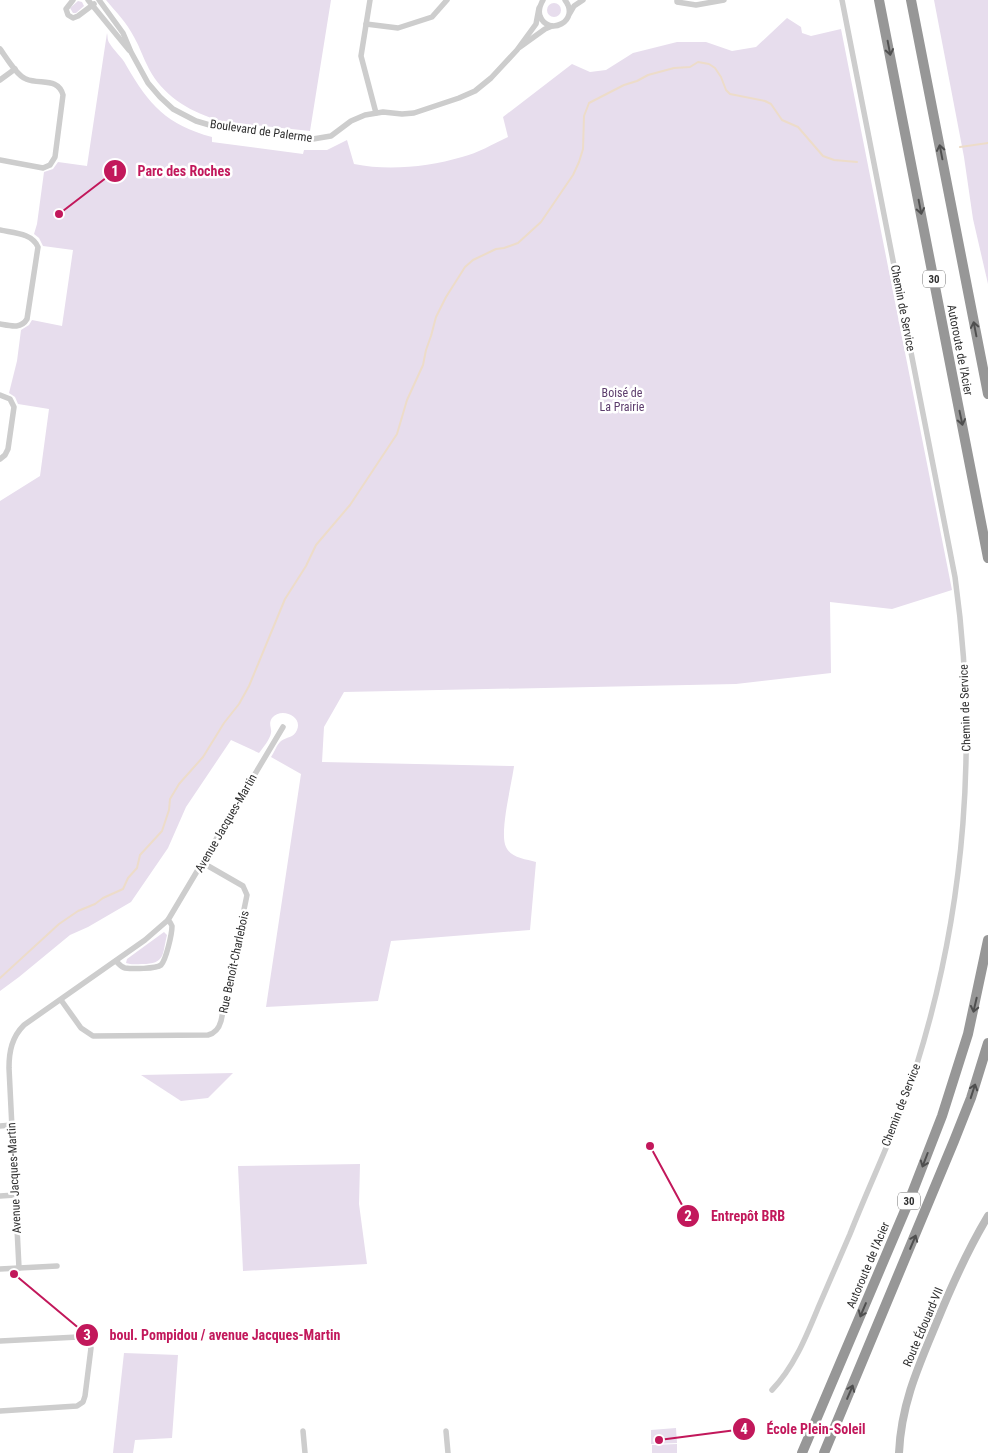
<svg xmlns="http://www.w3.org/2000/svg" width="988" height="1453" viewBox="0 0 988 1453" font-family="'Roboto Condensed',sans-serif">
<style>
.green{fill:#e7dded}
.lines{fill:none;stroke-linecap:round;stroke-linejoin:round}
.stream{stroke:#eddcc9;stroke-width:2}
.street{stroke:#cdcdcd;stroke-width:5.5}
.secondary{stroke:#bababa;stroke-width:8}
.highway{stroke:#979797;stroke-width:10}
.oneway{stroke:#4f4f4f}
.labels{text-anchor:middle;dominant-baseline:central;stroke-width:5;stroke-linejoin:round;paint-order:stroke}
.shield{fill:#fff;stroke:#6e6e6e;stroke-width:1}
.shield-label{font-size:11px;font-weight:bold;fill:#303030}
.street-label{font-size:12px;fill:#303030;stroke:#fff}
.park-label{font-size:12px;fill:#5c3c6c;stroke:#fff}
.leader{fill:none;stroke:#c2185b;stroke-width:2}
.callout-dot{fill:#c2185b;stroke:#fff;stroke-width:2}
.mark-label{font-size:15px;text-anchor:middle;font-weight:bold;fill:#fff}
.callout-label{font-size:14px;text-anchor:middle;font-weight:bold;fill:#c2185b;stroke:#fff;stroke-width:5;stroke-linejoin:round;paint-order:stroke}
</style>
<rect width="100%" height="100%" fill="#fff"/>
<!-- green -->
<g class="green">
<path d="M106,0H331L310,131L217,121L215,119C188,111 162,94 149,69C143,58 140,47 134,37C127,23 116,12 106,0Z"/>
<polygon points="934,0 988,0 988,284 973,219 964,157"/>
<polygon points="78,1 82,2 84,6 76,13 73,13 70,8"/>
<circle cx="554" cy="10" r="7"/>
<path d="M787,18L801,27L802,33L811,36L841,29L952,590L892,609L830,602L831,673L736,684L344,692L324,727L322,762L514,766C512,783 499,833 506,847C511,858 525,859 536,862L530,930L391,941L378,1001L266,1007L301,774L271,757C274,753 277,744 281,741C286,737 294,738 297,730C303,716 281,707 272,718C268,724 272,728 271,733C270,739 263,748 259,753L231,740L186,807L168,848L131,902L88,927L70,935L19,977L0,991V501L40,476L49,409L18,404L15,397L9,393L17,361L21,330L29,325L32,320L62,326L73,250L43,246L39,238L34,234L37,224L44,172L53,169L58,162L87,166L107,33C108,37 107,40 110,44C114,51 122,57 126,65C149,105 167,125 212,137V142L303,154L304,150H327L347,140L354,164C388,171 428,167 462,157C478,153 493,144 508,137L503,117L572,64L590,72L606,70L633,53L677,42H706L732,51L756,47Z"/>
<path d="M164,932L167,935C162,954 166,964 142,964C137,964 131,965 126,963L127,959Z"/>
<polygon points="233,1073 208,1098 181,1101 141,1075"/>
<polygon points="360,1164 359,1204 367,1264 243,1271 238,1166"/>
<polygon points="124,1353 178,1355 172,1438 135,1440 133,1453 113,1453"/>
<polygon points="676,1428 677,1443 651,1444 651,1430"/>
<polygon points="677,1444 677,1453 652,1453 652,1445"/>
</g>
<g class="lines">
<!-- stream -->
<g class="stream">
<polyline points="960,147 988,143"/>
<polyline points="0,978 59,924 78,911 95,904 103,898 123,889 128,878 137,868 140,855 162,831 169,810 170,799 179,784 203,757 224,723 239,704 249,686 285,599 306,566 316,545 350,505 397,434 407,400 423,365 426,350 431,336 436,317 446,297 465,267 473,260 496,249 504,248 518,243 541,222 573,175 579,162 583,149 584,116 589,103 624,85 637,81 648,75 674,68 690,67 698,62 709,64 715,68 721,77 726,90 730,94 765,101 771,104 782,120 798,127 823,156 834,160 857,162"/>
</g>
<!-- street -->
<g class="street">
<polyline points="73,0 66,9 68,15 73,18 78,16 94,4"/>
<polyline points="88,0 129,50"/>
<polyline points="99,0 123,33 131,52 148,83 160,97 173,109 196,121 213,126 313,139 331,136 351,121 365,115 383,112 402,114 414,113 459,98 475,91 491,78 517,50 536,24 539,8"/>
<polyline points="370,0 361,56 376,113"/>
<path d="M543,0C540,5 538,10 540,16C548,37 581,21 565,0"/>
<polyline points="677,0 677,2 696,5 724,0"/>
<polyline points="570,13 574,6 583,0"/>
<polyline points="366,24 398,28 432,17 447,0"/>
<polyline points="520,47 545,29 552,26"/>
<path d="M0,49C6,57 17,76 26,79C40,85 58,77 63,95L55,157L50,165L43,168L0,160"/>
<polyline points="0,80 15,69"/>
<path d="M0,230C14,233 32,233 38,247L27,319C21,329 11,326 0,324"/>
<polyline points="0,395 10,399 14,407 8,449 5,455 0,459"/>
<path d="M116,961C119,964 121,967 125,968C132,969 156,969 161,965C166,960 172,934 172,926C171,923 170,922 168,920"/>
<path d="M61,1000L81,1028L93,1036L208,1035C216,1033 219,1028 221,1021L247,895L243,886L203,863"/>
<polyline points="0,1126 12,1125"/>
<polyline points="0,1196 15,1195"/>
<path d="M19,1268L9,1068C9,1051 12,1037 24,1025L145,940L168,920L283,727"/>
<polyline points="0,1269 57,1266"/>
<polyline points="0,1341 78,1337 85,1339 91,1348 85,1396 83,1402 77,1406 0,1411"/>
<path d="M772,1390C794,1367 806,1337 818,1308C829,1283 839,1259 850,1234C872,1178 899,1124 916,1067C966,908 978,741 955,577L842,0"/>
<polyline points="303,1431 305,1453"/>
<polyline points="446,1431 448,1453"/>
</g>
<!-- secondary -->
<path class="secondary" d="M899,1453C901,1405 918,1367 936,1324C951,1287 967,1251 988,1216"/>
<!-- highway -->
<g class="highway">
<polyline points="879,0 988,558"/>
<polyline points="911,0 988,394"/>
<polyline points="802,1453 909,1201 942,1116 968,1034 988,940"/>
<polyline points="824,1453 954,1141 971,1098 988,1043"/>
</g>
</g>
<!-- one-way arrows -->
<defs><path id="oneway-shaft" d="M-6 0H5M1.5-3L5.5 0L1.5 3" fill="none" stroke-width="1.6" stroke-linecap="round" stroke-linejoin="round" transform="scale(1.25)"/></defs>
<g class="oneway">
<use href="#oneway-shaft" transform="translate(889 48) rotate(79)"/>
<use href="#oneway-shaft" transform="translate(941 152) rotate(-101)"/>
<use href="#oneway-shaft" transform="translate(920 207) rotate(79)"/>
<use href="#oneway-shaft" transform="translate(975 329) rotate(-101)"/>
<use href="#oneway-shaft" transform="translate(961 418) rotate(78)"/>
<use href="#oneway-shaft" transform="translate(975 1005) rotate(103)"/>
<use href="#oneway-shaft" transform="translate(973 1091) rotate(-72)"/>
<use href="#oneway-shaft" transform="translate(925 1160) rotate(111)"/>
<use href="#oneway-shaft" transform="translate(913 1242) rotate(-67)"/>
<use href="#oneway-shaft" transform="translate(863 1310) rotate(113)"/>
<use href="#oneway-shaft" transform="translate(850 1392) rotate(-67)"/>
</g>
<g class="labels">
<!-- shield labels -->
<g class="shield">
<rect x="923" y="270.5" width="22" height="17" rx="4"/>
<rect x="898" y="1192.5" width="22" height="17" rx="4"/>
</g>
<g class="shield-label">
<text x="934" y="279">30</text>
<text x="909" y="1201">30</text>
</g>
<!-- street labels -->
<g class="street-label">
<text transform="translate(261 131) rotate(8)">Boulevard de Palerme</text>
<text transform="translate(903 308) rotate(79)">Chemin de Service</text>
<text transform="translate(960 350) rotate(79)">Autoroute de l'Acier</text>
<text transform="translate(965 708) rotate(-92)">Chemin de Service</text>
<text transform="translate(226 823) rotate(-60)">Avenue Jacques-Martin</text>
<text transform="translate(234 962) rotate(-78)">Rue Benoît-Charlebois</text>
<text transform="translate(901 1105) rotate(-69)">Chemin de Service</text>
<text transform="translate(14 1178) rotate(-93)">Avenue Jacques-Martin</text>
<text transform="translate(868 1265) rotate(-67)">Autoroute de l'Acier</text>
<text transform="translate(923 1327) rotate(-67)">Route Édouard-VII</text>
</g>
<!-- park labels -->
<g class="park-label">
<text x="622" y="393">Boisé de<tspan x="622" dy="14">La Prairie</tspan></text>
</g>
</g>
<!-- callouts -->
<path class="leader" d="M59 214L115 171M650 1146L688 1216M14 1274L87 1335M659 1440L744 1429"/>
<g class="callout-dot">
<circle cx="59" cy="214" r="5"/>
<circle cx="650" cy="1146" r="5"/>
<circle cx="14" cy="1274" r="5"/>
<circle cx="659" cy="1440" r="5"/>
<circle cx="115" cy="171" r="12"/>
<circle cx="688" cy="1216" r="12"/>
<circle cx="87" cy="1335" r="12"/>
<circle cx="744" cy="1429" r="12"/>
</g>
<g class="mark-label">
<text x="115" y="176">1</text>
<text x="688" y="1221">2</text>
<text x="87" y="1340">3</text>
<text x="744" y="1434">4</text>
</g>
<g class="callout-label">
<text x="184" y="176">Parc des Roches</text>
<text x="748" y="1221">Entrepôt BRB</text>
<text x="225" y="1340">boul. Pompidou / avenue Jacques-Martin</text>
<text x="816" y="1434">École Plein-Soleil</text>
</g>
</svg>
